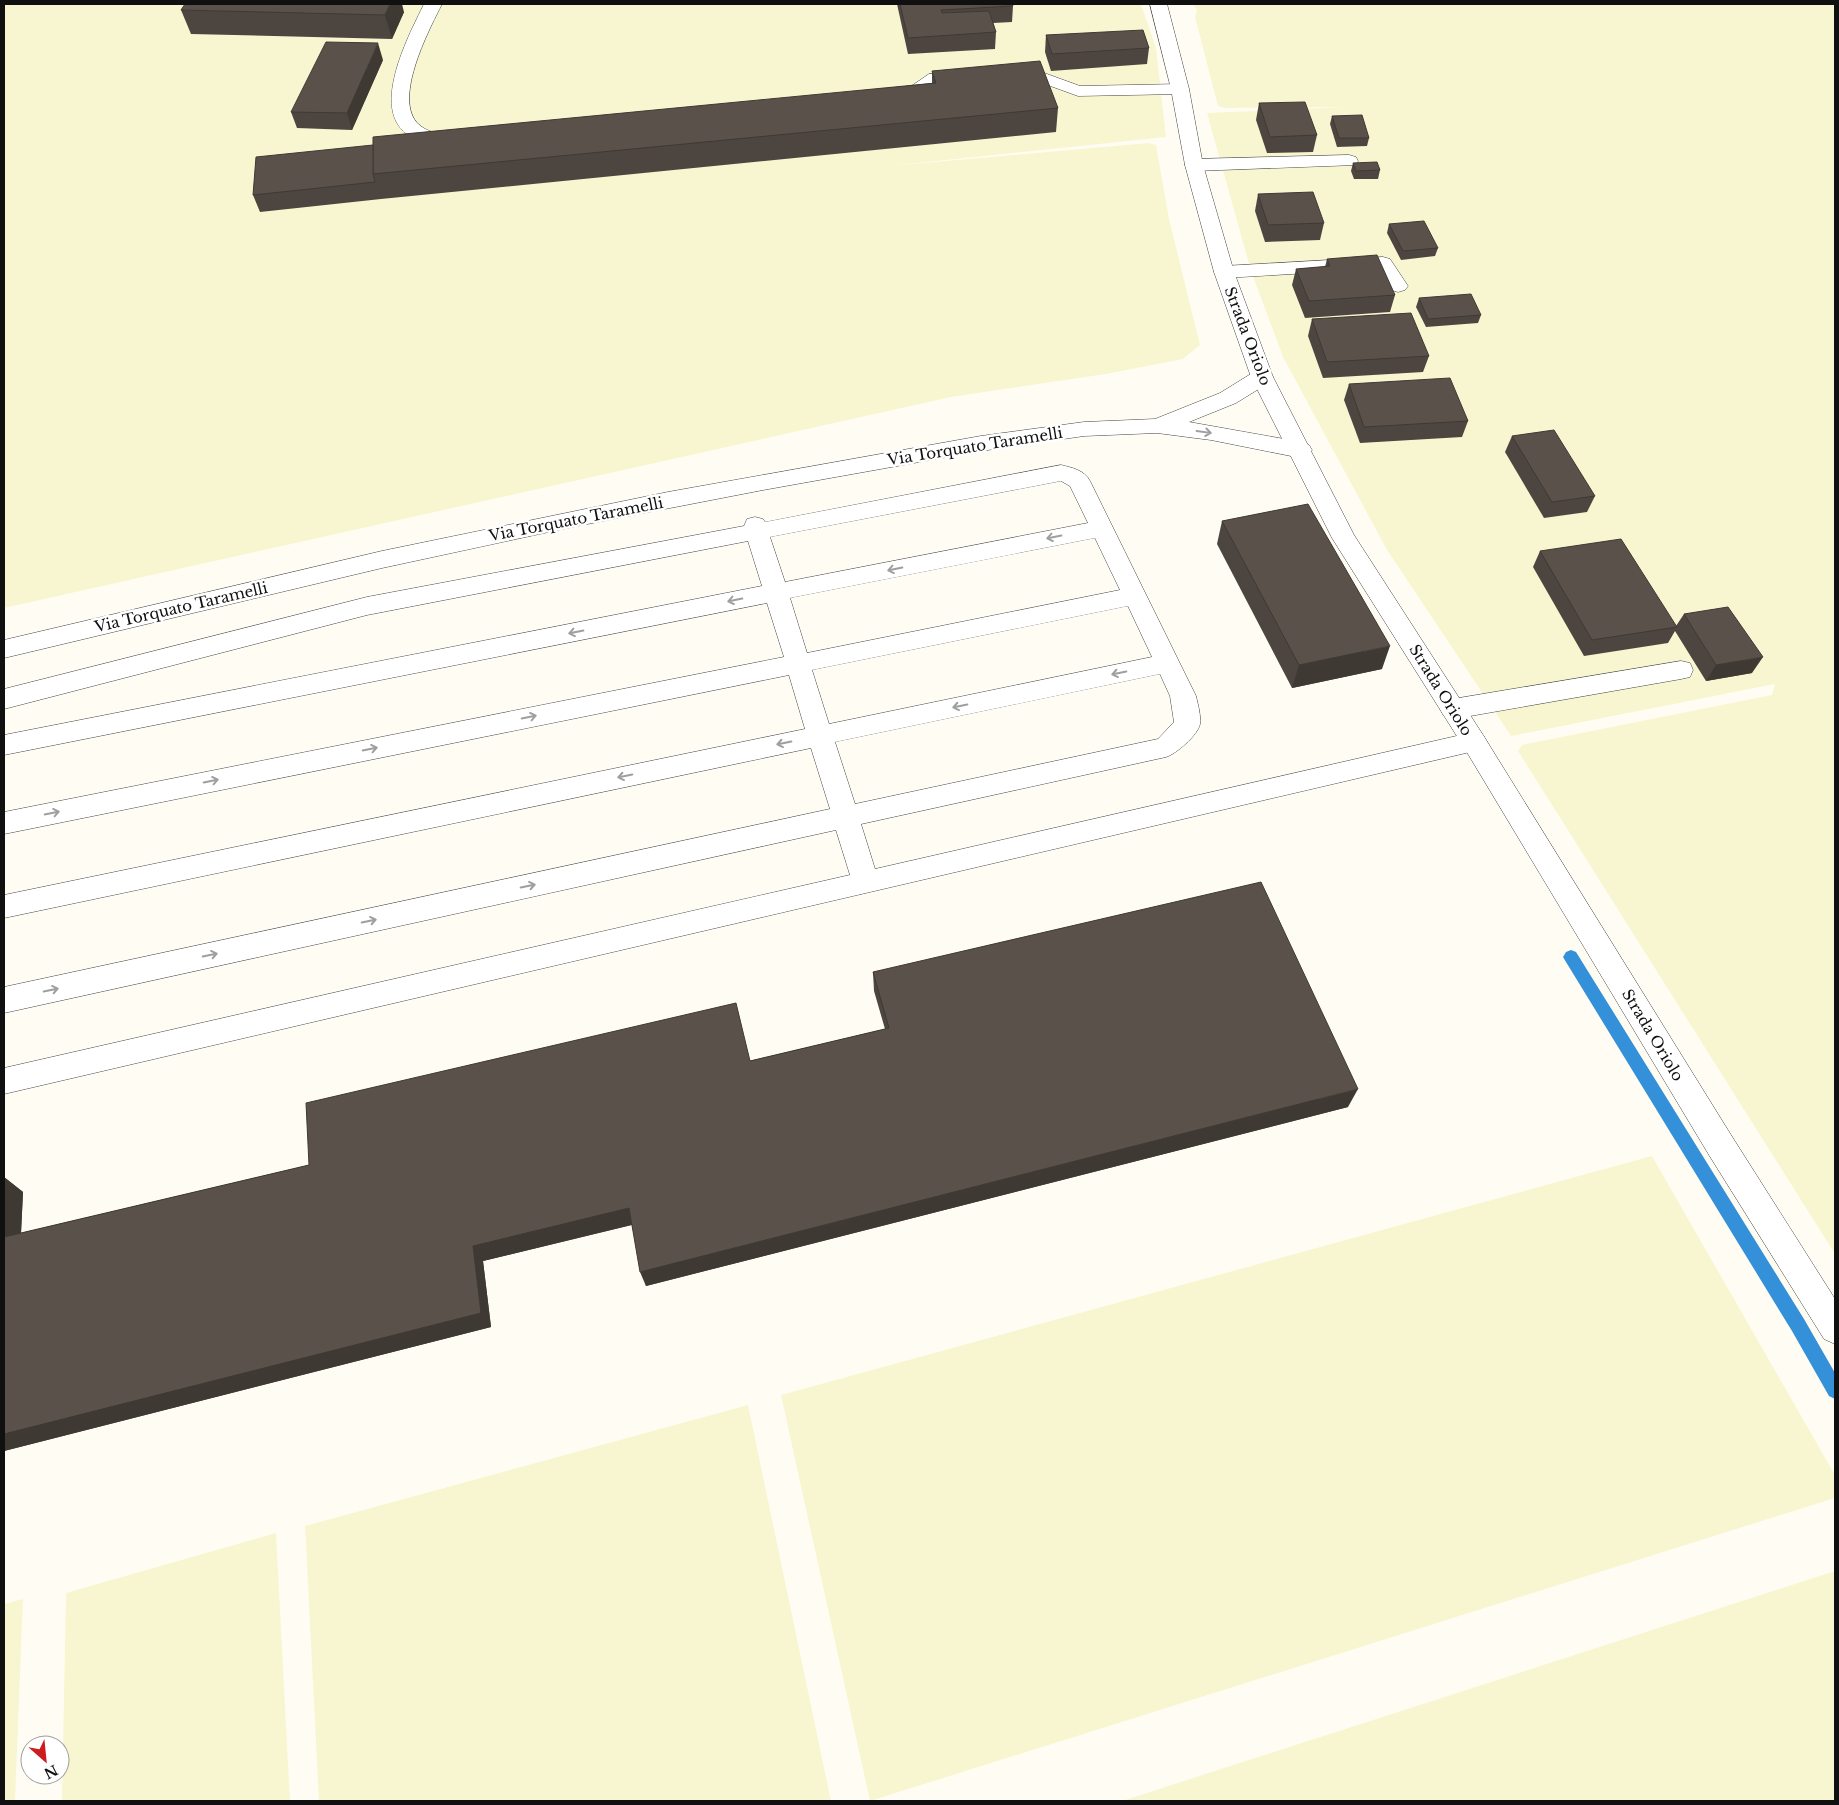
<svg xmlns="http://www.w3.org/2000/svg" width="1839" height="1805" viewBox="0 0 1839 1805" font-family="'Libre Baskerville',serif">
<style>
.farmland{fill:#f8f6d0}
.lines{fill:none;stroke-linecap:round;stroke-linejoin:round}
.stream{fill:#3490d8;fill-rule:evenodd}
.service-casing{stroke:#434343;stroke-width:1}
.minor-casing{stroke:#434343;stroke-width:1}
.tertiary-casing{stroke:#434343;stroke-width:1}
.service{fill:#fff;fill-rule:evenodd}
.minor{fill:#fff;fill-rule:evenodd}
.tertiary{fill:#fff;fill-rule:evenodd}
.wall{fill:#4d4640}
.shaded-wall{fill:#3f3934}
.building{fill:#5a514b;stroke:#3f3934}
.oneway{stroke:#9f9f9f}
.labels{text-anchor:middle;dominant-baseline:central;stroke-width:5;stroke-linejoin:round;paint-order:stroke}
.street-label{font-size:15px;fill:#101010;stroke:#fff}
</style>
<rect width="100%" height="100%" fill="#fffdf3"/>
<!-- farmland -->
<g class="farmland">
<polygon points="4,4 1141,4 1156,48 1166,137 889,166 1149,143 1156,145 1169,219 1200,345 1183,359 1106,374 951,397 4,608"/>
<polygon points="1193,4 1835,4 1835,1254 1518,751 1522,745 1772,695 1775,684 1511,736 1387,550 1283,357 1251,271 1207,113 1346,107 1225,108 1218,106 1195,17 1197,10"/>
<polygon points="1652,1156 1835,1475 1835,1498 870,1801 781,1395"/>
<polygon points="748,1405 831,1801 319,1801 305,1526"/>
<polygon points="276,1533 290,1801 62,1801 66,1593"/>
<polygon points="1835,1571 1835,1801 1122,1801"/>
<polygon points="23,1599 15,1801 4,1801 4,1604"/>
</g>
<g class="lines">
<!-- stream -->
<polygon class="stream" points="1571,950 1576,952 1804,1319 1835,1373 1835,1399 1829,1396 1792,1331 1566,962 1563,957 1566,952"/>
<!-- service casing -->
<g class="service-casing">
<g id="service">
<path d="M424,4H442C429,30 389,105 422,127C433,135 447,133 460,136L462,140L460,144C447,147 434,144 422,141C361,124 408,37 424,4Z"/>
<polygon points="1025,66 1080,86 1180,84 1186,85 1189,89 1186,93 1180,94 1078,96 1023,76 1005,76 1002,72 1005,68"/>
<polygon points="968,70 974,71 977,75 974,79 940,83 918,98 912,99 892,101 886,100 883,96 886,92 907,89 929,74"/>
<polygon points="1349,155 1356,157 1358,161 1356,165 1194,171 1187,169 1185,165 1187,161 1194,159"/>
<polygon points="1383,257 1390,259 1408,286 1405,290 1398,292 1391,290 1377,269 1224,278 1217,276 1214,272 1217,268 1224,266"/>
<path d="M1061,465C1073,468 1084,470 1090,481L1196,696C1198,705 1201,715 1200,724C1198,735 1176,754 1166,757L861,824L875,869L1474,732L1483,735L1487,742L1483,749L4,1094V1068L850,875L836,830L4,1013V987L830,809L811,748L4,918V895L805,729L789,675L4,834V812L784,657L767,603L4,755V735L762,586L748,541L367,615L4,709V689L367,597L744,526L747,519L755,517L763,519L765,522ZM1061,481L1070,486L1088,523L785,582L770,537ZM1095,538L1120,590L807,653L790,598ZM1128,606L1152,657L829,724L812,670ZM1160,674L1170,696L1174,722L1158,739L855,804L835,742Z"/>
<polygon points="1681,661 1690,663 1693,670 1690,677 1681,679 1453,719 1444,716 1440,709 1444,702 1453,699"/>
</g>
</g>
<!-- minor casing -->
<g class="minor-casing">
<polygon id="minor" points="1262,370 1270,372 1273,377 1270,382 1236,403 1189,422 1301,442 1309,445 1312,450 1309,455 1301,458 1211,440 1157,433 1084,436 981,451 763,490 572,527 382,568 4,658 4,640 382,551 668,492 981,436 1084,422 1155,419 1220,393 1254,372"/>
</g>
<!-- tertiary casing -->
<g class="tertiary-casing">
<polygon id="tertiary" points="1150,4 1167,4 1189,89 1203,165 1234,272 1273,377 1354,535 1483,735 1731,1135 1835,1299 1835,1344 1824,1339 1709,1155 1465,749 1332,538 1251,377 1214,272 1185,165 1171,89"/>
</g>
<!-- service -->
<use href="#service" class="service"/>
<!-- minor -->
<use href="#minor" class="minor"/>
<!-- tertiary -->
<use href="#tertiary" class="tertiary"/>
</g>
<!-- wall -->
<g class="wall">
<polygon points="897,4 1012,4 1013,6 1012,22 993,23 996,32 995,49 908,54"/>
<polygon points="181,10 404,12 392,39 191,34"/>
<polygon points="1046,35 1149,48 1147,64 1051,71 1045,52"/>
<polygon points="383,60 352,130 297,128 291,112"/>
<polygon points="932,71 1058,108 1056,132 381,199 260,212 253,195 373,145 932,83"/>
<polygon points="1259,103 1317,135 1313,152 1267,153 1256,120"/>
<polygon points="1332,116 1369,138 1367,146 1337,147 1330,124"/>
<polygon points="1353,163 1380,170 1378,179 1354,179 1351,171"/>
<polygon points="1258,194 1324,223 1320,240 1265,242 1255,211"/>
<polygon points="1389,224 1438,248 1435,256 1401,260 1387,233"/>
<polygon points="1327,259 1395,295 1390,312 1305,318 1292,285 1296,269 1325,267"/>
<polygon points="1419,298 1481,315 1478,323 1426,327 1416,307"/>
<polygon points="1312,319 1429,356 1423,372 1323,378 1308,336"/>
<polygon points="1349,384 1468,421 1462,437 1360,443 1344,400"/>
<polygon points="1512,436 1595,496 1587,512 1544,518 1505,452"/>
<polygon points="1222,521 1382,669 1292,688 1217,544"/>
<polygon points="1540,551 1676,626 1684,614 1752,673 1706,681 1675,631 1668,643 1584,656 1533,567"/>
<polygon points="873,972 1348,1107 646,1286 632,1225 483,1261 491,1327 4,1451 4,1177 23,1192 21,1233 885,1029 874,991"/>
</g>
<!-- shaded-wall -->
<g class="shaded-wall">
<polygon points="390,4 402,4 404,12 392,39 385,15"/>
<polygon points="378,43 383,60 352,130 347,113"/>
<polygon points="1390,646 1382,669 1292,688 1299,665"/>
<polygon points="1763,657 1752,673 1706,681 1716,665"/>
<polygon points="1358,1089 1348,1107 646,1286 640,1272"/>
<polygon points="4,1177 23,1192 20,1254 4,1242"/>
<polygon points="629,1208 635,1224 483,1261 491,1327 4,1451 4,1434 473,1246"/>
</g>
<!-- building -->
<g class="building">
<polygon points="185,4 390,4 385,15 181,10"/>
<polygon points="900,4 1012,4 1013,6 941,10 942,13 989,11 996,32 908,38"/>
<polygon points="1143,30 1149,48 1052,54 1046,35"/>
<polygon points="326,42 378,43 347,113 291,112"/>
<polygon points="1040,61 1058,108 373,174 373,137 936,83 932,71"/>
<polygon points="1305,102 1317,135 1270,137 1259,103"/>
<polygon points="1362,115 1369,138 1339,138 1332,116"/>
<polygon points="373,145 373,174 375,182 253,195 256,157"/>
<polygon points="1377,162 1380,170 1356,171 1353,163"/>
<polygon points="1313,192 1324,223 1268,225 1258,194"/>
<polygon points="1424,221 1438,248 1403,251 1389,224"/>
<polygon points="1377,255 1395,295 1309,301 1296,269 1330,266 1327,259"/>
<polygon points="1471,294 1481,315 1428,319 1419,298"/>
<polygon points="1411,313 1429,356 1327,362 1312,319"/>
<polygon points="1450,378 1468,421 1364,427 1349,384"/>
<polygon points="1554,430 1595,496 1552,502 1512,436"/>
<polygon points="1308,504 1390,646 1299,665 1222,521"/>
<polygon points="1621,539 1677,627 1592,640 1540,551"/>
<polygon points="1728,607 1763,657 1716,665 1684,614"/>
<polygon points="1261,882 1358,1089 640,1272 629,1208 473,1246 481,1313 4,1434 4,1237 309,1165 306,1103 736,1003 750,1061 889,1028 873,972"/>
</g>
<!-- one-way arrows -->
<defs><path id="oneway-shaft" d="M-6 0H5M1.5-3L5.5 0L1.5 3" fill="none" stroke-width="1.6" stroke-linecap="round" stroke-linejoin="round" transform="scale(1.25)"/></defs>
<g class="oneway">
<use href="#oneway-shaft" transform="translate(1204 432) rotate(8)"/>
<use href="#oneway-shaft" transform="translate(1054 537) rotate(169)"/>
<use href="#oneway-shaft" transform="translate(895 569) rotate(169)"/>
<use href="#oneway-shaft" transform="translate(735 600) rotate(169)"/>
<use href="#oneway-shaft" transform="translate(576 632) rotate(169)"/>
<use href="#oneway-shaft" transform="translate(1119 673) rotate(168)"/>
<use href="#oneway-shaft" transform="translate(960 706) rotate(168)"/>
<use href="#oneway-shaft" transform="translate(529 717) rotate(-11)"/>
<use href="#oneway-shaft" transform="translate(784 743) rotate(168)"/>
<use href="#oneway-shaft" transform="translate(370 749) rotate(-11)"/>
<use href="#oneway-shaft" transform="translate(625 776) rotate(168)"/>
<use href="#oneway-shaft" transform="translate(211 781) rotate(-11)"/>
<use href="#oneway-shaft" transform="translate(52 813) rotate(-11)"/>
<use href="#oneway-shaft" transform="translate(528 886) rotate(-12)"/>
<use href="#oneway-shaft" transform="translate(369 921) rotate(-12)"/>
<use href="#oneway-shaft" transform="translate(210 955) rotate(-12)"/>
<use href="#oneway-shaft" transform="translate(51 990) rotate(-12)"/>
</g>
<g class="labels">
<!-- street labels -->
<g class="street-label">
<text transform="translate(1248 336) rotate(69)">Strada Oriolo</text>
<text transform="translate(975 446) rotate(-9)">Via Torquato Taramelli</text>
<text transform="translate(576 519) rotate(-11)">Via Torquato Taramelli</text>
<text transform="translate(181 607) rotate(-13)">Via Torquato Taramelli</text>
<text transform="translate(1441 690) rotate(58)">Strada Oriolo</text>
<text transform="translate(1653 1035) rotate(59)">Strada Oriolo</text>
</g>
</g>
<!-- border -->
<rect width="1839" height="1805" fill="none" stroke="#101010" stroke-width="10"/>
<!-- north arrow -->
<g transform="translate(45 1760) rotate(153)"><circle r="24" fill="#ffffff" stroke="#9f9f9f"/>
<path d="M0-4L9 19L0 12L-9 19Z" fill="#cc1c1d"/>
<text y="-8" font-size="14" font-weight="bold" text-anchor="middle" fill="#101010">N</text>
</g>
</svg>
